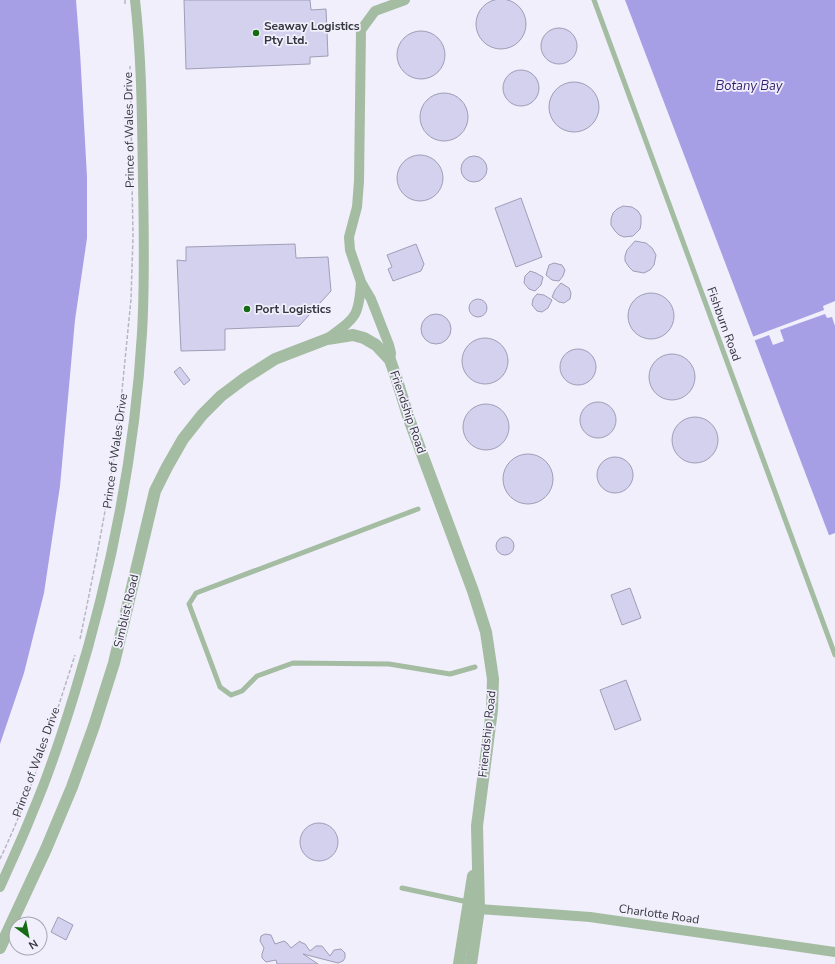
<svg xmlns="http://www.w3.org/2000/svg" width="835" height="964" viewBox="0 0 835 964" font-family="'Nunito Sans',sans-serif">
<style>
.water{fill:#a69fe5}
.pier{fill:#f0effb}
.building{fill:#d3d1ed;stroke:#9f9db7}
.lines{fill:none;stroke-linecap:round;stroke-linejoin:round}
.path{stroke:#b7b7c2;stroke-width:1.5;stroke-dasharray:4 2;stroke-linecap:butt}
.service{stroke:#a4bca2;stroke-width:5}
.minor{stroke:#a4bca2;stroke-width:10}
.tertiary{stroke:#a4bca2;stroke-width:12}
.poi-dot{fill:#146b13;stroke:#f0effb;stroke-width:1.5}
.labels{text-anchor:middle;dominant-baseline:central;stroke-width:3.5;stroke-linejoin:round;paint-order:stroke}
.poi-label{font-size:12px;font-weight:bold;fill:#35353f;stroke:#f0effb;text-anchor:start}
.street-label{font-size:12px;fill:#35353f;stroke:#f0effb}
.water-label{font-size:13px;font-style:italic;fill:#321f6f;stroke:#f0effb}
</style>
<rect width="100%" height="100%" fill="#f0effb"/>
<!-- water -->
<g class="water">
<polygon points="0,0 76,0 80,52 87,177 87,238 75,320 60,486 44,593 24,673 0,744"/>
<polygon points="625,0 835,0 835,551"/>
</g>
<!-- pier -->
<g class="pier">
<polygon points="835,301 835,326 832,317 827,318 825,314 780,330 784,341 773,345 769,335 753,341 752,337 824,310 823,306"/>
<polygon points="835,533 835,552 834,553 827,536"/>
</g>
<!-- building -->
<g class="building">
<circle cx="501" cy="24" r="25"/>
<polygon points="184,0 310,0 311,10 326,9 328,56 310,57 310,64 186,69"/>
<circle cx="559" cy="46" r="18"/>
<circle cx="421" cy="55" r="24"/>
<circle cx="521" cy="88" r="18"/>
<circle cx="574" cy="107" r="25"/>
<circle cx="444" cy="117" r="24"/>
<circle cx="420" cy="178" r="23"/>
<circle cx="474" cy="169" r="13"/>
<polygon points="521,198 542,257 516,267 495,208"/>
<polygon points="623,206 632,207 638,211 641,216 641,224 640,229 633,236 624,237 619,235 615,231 611,225 611,219 613,213 617,209"/>
<polygon points="635,241 646,243 652,248 656,255 654,265 650,270 644,273 633,271 629,267 625,261 625,256 627,250"/>
<polygon points="295,244 296,258 328,257 331,291 299,326 225,329 225,350 181,351 177,260 186,261 186,247"/>
<polygon points="416,244 424,264 421,271 393,281 388,269 392,267 387,255"/>
<polygon points="554,263 562,265 565,270 563,276 559,281 552,280 546,275 549,265"/>
<polygon points="530,271 536,273 543,277 541,285 535,291 529,289 524,283 525,276"/>
<polygon points="561,283 569,288 571,293 570,299 564,303 559,302 552,297 555,290"/>
<circle cx="651" cy="316" r="23"/>
<polygon points="537,294 544,295 552,300 548,308 542,312 537,311 532,305 533,299"/>
<circle cx="478" cy="308" r="9"/>
<circle cx="436" cy="329" r="15"/>
<circle cx="485" cy="361" r="23"/>
<circle cx="578" cy="367" r="18"/>
<circle cx="672" cy="377" r="23"/>
<polygon points="180,367 190,380 184,385 174,372"/>
<circle cx="598" cy="420" r="18"/>
<circle cx="486" cy="427" r="23"/>
<circle cx="695" cy="440" r="23"/>
<circle cx="528" cy="479" r="25"/>
<circle cx="615" cy="475" r="18"/>
<circle cx="505" cy="546" r="9"/>
<polygon points="630,588 641,618 622,625 611,595"/>
<polygon points="626,680 641,720 615,730 600,690"/>
<circle cx="319" cy="842" r="19"/>
<polygon points="58,917 73,925 66,940 51,932"/>
<polygon points="265,934 271,935 275,944 284,941 287,943 291,948 300,941 300,942 305,944 310,951 316,946 322,946 330,956 334,950 341,949 345,953 345,958 343,961 338,963 303,954 318,964 277,964 276,960 266,962 262,958 262,954 264,948 260,941 261,936"/>
</g>
<g class="lines">
<!-- path -->
<g class="path">
<polyline points="125,0 125,5"/>
<path d="M80,639C95,567 109,495 119,423C126,416 126,409 121,401L131,299L133,236L130,66"/>
<path d="M0,859C31,794 53,723 75,655"/>
</g>
<!-- service -->
<g class="service">
<polyline points="594,0 835,655"/>
<polyline points="418,509 196,593 189,604 220,687 231,695 242,691 257,676 293,663 389,664 450,674 475,667"/>
<polyline points="402,888 468,902"/>
</g>
<!-- minor -->
<g class="minor">
<path d="M327,339C355,318 359,318 361,282"/>
<polyline points="390,360 391,353 389,345 371,299 361,282 350,250 349,237 357,207 359,181 361,30 375,11 405,0"/>
<path d="M0,887C11,862 23,837 33,811C49,774 62,734 74,695C110,578 135,456 142,333C145,283 144,232 143,182C142,121 142,61 135,0"/>
<polyline points="479,909 590,917 835,952"/>
</g>
<!-- tertiary -->
<g class="tertiary">
<polyline points="0,948 46,849 72,787 94,726 114,663 155,491 167,467 183,439 202,415 221,396 245,378 275,359 327,339 353,335 364,338 376,345 390,360 396,377 409,419 473,591 486,632 493,679 492,710 477,826 479,909 471,964"/>
<polyline points="459,964 473,876"/>
</g>
</g>
<!-- markers -->
<g class="poi-dot">
<circle cx="256" cy="33" r="4"/>
<circle cx="247" cy="309" r="4"/>
</g>
<g class="labels">
<!-- poi labels -->
<g class="poi-label">
<text x="264" y="26">Seaway Logistics<tspan x="264" dy="14">Pty Ltd.</tspan></text>
<text x="255" y="309">Port Logistics</text>
</g>
<!-- street labels -->
<g class="street-label">
<text transform="translate(129 130) rotate(-91)">Prince of Wales Drive</text>
<text transform="translate(724 324) rotate(70)">Fishburn Road</text>
<text transform="translate(408 412) rotate(71)">Friendship Road</text>
<text transform="translate(115 451) rotate(-82)">Prince of Wales Drive</text>
<text transform="translate(126 611) rotate(-77)">Simblist Road</text>
<text transform="translate(487 734) rotate(-84)">Friendship Road</text>
<text transform="translate(36 762) rotate(-70)">Prince of Wales Drive</text>
<text transform="translate(659 914) rotate(8)">Charlotte Road</text>
</g>
<!-- water labels -->
<g class="water-label">
<text x="749" y="86">Botany Bay</text>
</g>
</g>
<!-- north arrow -->
<g transform="translate(28 936) rotate(148)"><circle r="19" fill="#f0effb" stroke="#a5a5b0"/>
<path d="M0-3L7 15L0 10L-7 15Z" fill="#146b13"/>
<text y="-6" font-size="11" font-weight="bold" text-anchor="middle" fill="#35353f">N</text>
</g>
</svg>
